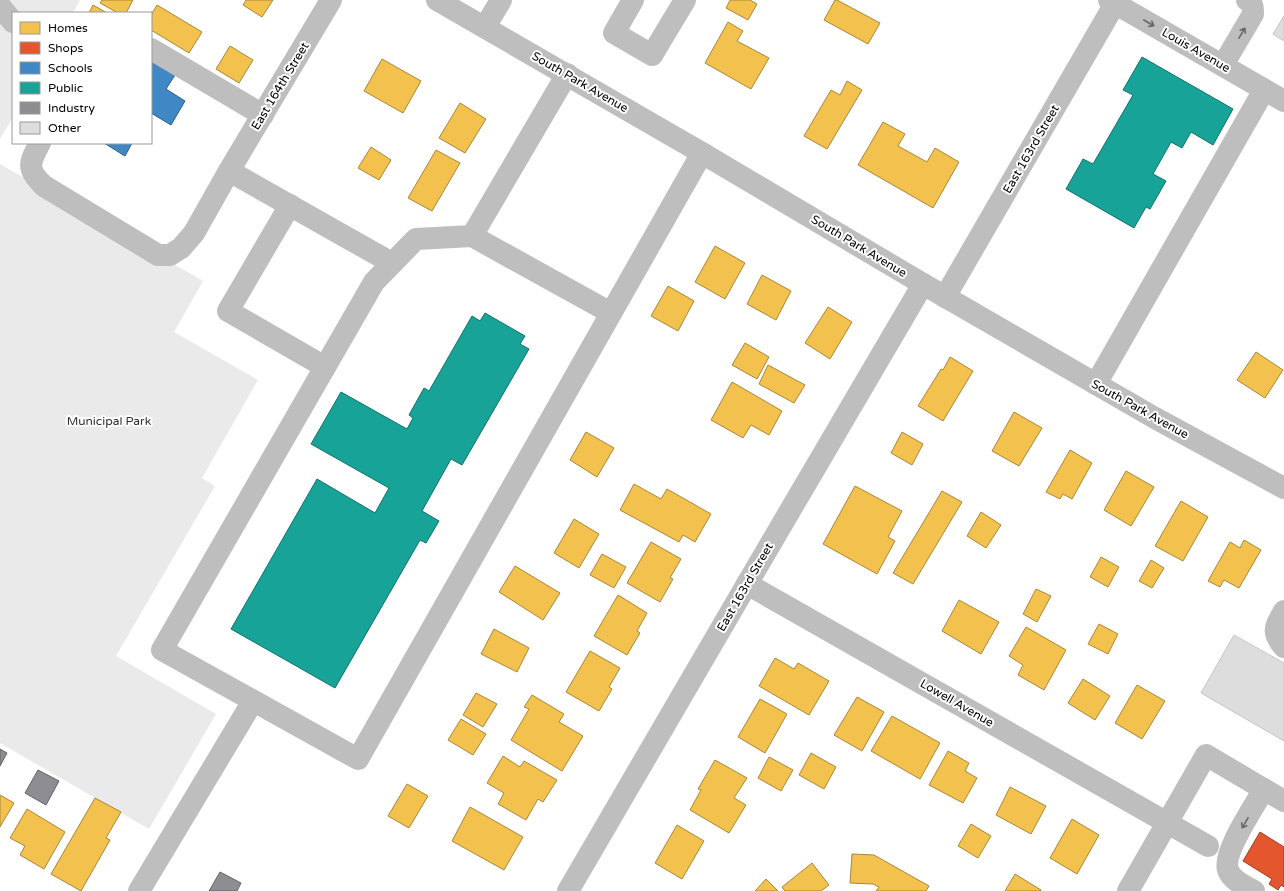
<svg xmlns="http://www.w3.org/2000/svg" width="1284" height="891" viewBox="0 0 1284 891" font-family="'Varela Round',sans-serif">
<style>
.green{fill:#eaeaea}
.homes{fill:#f2c14e;stroke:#a98737}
.shops{fill:#e4572e;stroke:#a03d20}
.schools{fill:#3f88c5;stroke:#2c5f8a}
.public{fill:#17a398;stroke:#10726a}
.industry{fill:#8d8d92;stroke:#636366}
.building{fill:#ddd;stroke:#c5c5c5}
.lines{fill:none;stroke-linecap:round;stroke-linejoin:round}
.minor{stroke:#bebebe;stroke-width:22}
.oneway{stroke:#686868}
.labels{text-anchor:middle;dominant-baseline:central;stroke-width:4;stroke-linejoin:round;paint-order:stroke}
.street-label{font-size:12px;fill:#000;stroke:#fff}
.park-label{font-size:12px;fill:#303030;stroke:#fff}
</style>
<rect width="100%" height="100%" fill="#fff"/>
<!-- green -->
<g class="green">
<polygon points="0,0 80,0 73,13 13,13 13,117 0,139"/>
<polygon points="0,164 203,281 174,332 258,380 202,478 215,486 116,656 216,714 149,829 0,743"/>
</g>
<!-- homes -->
<g class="homes">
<polygon points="102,0 133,0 126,13 118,13 100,3"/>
<polygon points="246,0 273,0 262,17 243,5"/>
<polygon points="730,0 750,0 757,4 748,20 726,8"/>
<polygon points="835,0 837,0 880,23 868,44 824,20"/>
<polygon points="93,5 107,13 89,13"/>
<polygon points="157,5 202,32 189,53 151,30 151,15"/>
<polygon points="728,22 743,31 737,41 769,58 751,89 705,63"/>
<polygon points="230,46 253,60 239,83 216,69"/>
<polygon points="382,59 421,81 403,113 364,91"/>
<polygon points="847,81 862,90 827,149 804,136 831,90 840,95"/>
<polygon points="460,103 486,119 465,153 439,138"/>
<polygon points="883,122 905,134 898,146 927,162 935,148 959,162 933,208 858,165"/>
<polygon points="371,147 391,160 379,180 358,168"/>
<polygon points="436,150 460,163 432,211 408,198"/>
<polygon points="715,246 745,263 725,299 695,282"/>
<polygon points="762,275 791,291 776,320 747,304"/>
<polygon points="668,286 694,301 678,331 651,316"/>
<polygon points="828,307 852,322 830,359 805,343"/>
<polygon points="745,343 769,357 757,379 732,365"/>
<polygon points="1256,352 1283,370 1265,398 1237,380"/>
<polygon points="950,357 973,371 943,421 918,406 941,369 943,370"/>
<polygon points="768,365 805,385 794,403 759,384"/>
<polygon points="732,382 782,411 769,435 751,425 743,438 711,420"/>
<polygon points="1014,412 1042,428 1019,466 992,451"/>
<polygon points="586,432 614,448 597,477 570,460"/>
<polygon points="902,432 923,444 912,465 891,453"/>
<polygon points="1070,450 1092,463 1072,499 1063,494 1060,499 1046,492"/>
<polygon points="1126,471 1154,487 1131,526 1104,510"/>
<polygon points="634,484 661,499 667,489 711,514 695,542 683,535 679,542 620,510"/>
<polygon points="855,486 902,511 888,537 895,541 877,574 823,544"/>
<polygon points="942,491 962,502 913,584 893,573"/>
<polygon points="1181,501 1208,517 1183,561 1155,546"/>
<polygon points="981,512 1001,525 986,548 967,536"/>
<polygon points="574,519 599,534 579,568 554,553"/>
<polygon points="1244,540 1261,550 1239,588 1224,580 1220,587 1208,581 1230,542 1240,548"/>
<polygon points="651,542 681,559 670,578 673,579 660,602 627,583"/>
<polygon points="602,554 626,567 614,588 590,575"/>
<polygon points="1101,557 1119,567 1108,587 1090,577"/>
<polygon points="1151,560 1164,568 1152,588 1139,581"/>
<polygon points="515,566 560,593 543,620 499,592"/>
<polygon points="1036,589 1051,596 1037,622 1023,614"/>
<polygon points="618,595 647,613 637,631 640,633 627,655 594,636"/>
<polygon points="959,600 999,622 981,654 942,631"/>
<polygon points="1099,624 1118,634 1108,654 1088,644"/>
<polygon points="1026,627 1066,650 1044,690 1018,675 1023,665 1009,656"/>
<polygon points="494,629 529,648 517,672 481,654"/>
<polygon points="590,651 620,668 609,687 612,689 599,711 566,692"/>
<polygon points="775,658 794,669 798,663 829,681 809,715 759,686"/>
<polygon points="1083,679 1110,696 1095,720 1068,703"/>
<polygon points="1137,685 1165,701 1142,739 1115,723"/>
<polygon points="476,693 497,704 483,727 463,715"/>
<polygon points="532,695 564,714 559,722 583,736 562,771 511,740 529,709 524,707"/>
<polygon points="857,697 884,712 862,751 834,735"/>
<polygon points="760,699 787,714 765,753 738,737"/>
<polygon points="892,716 940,743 920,779 871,751"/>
<polygon points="461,719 486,734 473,755 448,740"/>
<polygon points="948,751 969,763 965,771 977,778 963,803 929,785"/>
<polygon points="811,753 836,767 824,789 799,775"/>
<polygon points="503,756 520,767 524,761 557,780 543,802 538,799 526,820 498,804 504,793 487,783"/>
<polygon points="769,757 793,770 781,791 758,778"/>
<polygon points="715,760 747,778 734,798 746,805 729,833 690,810 701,790 698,789"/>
<polygon points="407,784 428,796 409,828 388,816"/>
<polygon points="1010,787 1046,806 1031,834 996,815"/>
<polygon points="0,795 14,803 0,827"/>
<polygon points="95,798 121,812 106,838 110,840 81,891 51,874"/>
<polygon points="470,807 523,837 504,870 452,841"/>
<polygon points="27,809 65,832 44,869 20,855 25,846 10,838"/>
<polygon points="1072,819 1099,835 1077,874 1050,858"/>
<polygon points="971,824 991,836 978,858 958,846"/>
<polygon points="677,825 704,841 682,879 655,863"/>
<polygon points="852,854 874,855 929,886 926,891 876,891 879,887 873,884 850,883"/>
<polygon points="812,863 829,885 821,891 785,891 782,887"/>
<polygon points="1015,874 1041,890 1041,891 1005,891"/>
<polygon points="766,879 778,891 755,891"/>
</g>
<!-- shops -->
<polygon class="shops" points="1260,832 1284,847 1284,887 1281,885 1278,890 1269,884 1272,879 1243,861"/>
<!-- schools -->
<g class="schools">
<polygon points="151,60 175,75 166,89 185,101 171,125 151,113"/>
<polygon points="104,143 132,143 125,156"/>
</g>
<!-- public -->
<g class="public">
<polygon points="1142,57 1233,109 1213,145 1191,132 1182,148 1171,142 1153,174 1166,181 1150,209 1146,207 1134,228 1066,189 1083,159 1093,164 1133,95 1123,90"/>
<polygon points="485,313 525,336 520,344 529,349 462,465 451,459 422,511 439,521 426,543 420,540 335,688 231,629 317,479 375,513 389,488 311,444 341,392 407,429 413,418 409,415 424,388 429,391 472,316 480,321"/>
</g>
<!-- industry -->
<g class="industry">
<polygon points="0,749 7,753 0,766"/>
<polygon points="38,770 59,781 46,805 25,793"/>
<polygon points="220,872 241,883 237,891 209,891"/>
</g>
<!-- building -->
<g class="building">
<polygon points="1284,16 1284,41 1273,34"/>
<polygon points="1234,635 1284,663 1284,741 1201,693"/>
</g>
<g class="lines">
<!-- minor -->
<g class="minor">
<polyline points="437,0 702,153 923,284 1155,418 1284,488"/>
<polyline points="633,0 614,33 652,55 685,0"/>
<polyline points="1109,0 1284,101"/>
<polyline points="0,6 13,22"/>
<polyline points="485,27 501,0"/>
<polyline points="151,49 263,115"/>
<path d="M1223,65L1253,14C1253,8 1253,3 1247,0"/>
<polyline points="567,74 472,236 416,239 374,282 162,650 358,759 702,153"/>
<path d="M40,143C29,163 26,169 44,186L158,255H170L181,248L194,233L229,171L331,0"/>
<polyline points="229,171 392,263"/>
<polyline points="290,205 228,311 325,367"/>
<polyline points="472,236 611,313"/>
<polyline points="945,297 1117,0"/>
<polyline points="1096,384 1264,90"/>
<polyline points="747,584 1208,846"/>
<path d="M1284,611C1275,627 1271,632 1284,647"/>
<polyline points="139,891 253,701"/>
<polyline points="568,891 747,584 923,284"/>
<polyline points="1128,891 1206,755 1284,801"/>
<path d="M1254,891C1245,886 1232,881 1228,870C1222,853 1255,805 1264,789"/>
</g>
</g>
<!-- one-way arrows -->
<defs><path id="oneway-shaft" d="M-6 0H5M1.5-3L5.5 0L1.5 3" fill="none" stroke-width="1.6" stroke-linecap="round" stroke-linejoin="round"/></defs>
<g class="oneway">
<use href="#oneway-shaft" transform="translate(1149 23) rotate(30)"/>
<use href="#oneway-shaft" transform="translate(1242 33) rotate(-59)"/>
<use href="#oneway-shaft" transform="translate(1245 823) rotate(120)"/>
</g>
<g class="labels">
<!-- street labels -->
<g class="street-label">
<text transform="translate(1196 50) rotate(30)">Louis Avenue</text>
<text transform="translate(580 82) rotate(30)">South Park Avenue</text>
<text transform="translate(280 86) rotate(-59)">East 164th Street</text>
<text transform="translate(1031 149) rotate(-60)">East 163rd Street</text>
<text transform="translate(859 246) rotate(31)">South Park Avenue</text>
<text transform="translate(1140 409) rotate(29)">South Park Avenue</text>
<text transform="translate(745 587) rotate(-60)">East 163rd Street</text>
<text transform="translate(957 703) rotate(30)">Lowell Avenue</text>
</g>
<!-- park labels -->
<g class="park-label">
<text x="109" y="421">Municipal Park</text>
</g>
</g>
<!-- legend -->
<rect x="12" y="12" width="140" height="132" fill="#ffffff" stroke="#999999"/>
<rect x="20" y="22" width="20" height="12" fill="#f2c14e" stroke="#999999"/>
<text x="48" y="32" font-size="12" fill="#000000">Homes</text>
<rect x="20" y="42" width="20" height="12" fill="#e4572e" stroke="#999999"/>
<text x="48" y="52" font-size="12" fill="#000000">Shops</text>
<rect x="20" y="62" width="20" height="12" fill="#3f88c5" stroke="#999999"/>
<text x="48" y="72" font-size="12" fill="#000000">Schools</text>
<rect x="20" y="82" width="20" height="12" fill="#17a398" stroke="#999999"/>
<text x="48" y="92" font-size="12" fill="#000000">Public</text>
<rect x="20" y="102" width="20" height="12" fill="#8d8d92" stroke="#999999"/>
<text x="48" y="112" font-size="12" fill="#000000">Industry</text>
<rect x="20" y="122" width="20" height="12" fill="#dddddd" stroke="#999999"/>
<text x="48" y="132" font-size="12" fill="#000000">Other</text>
</svg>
